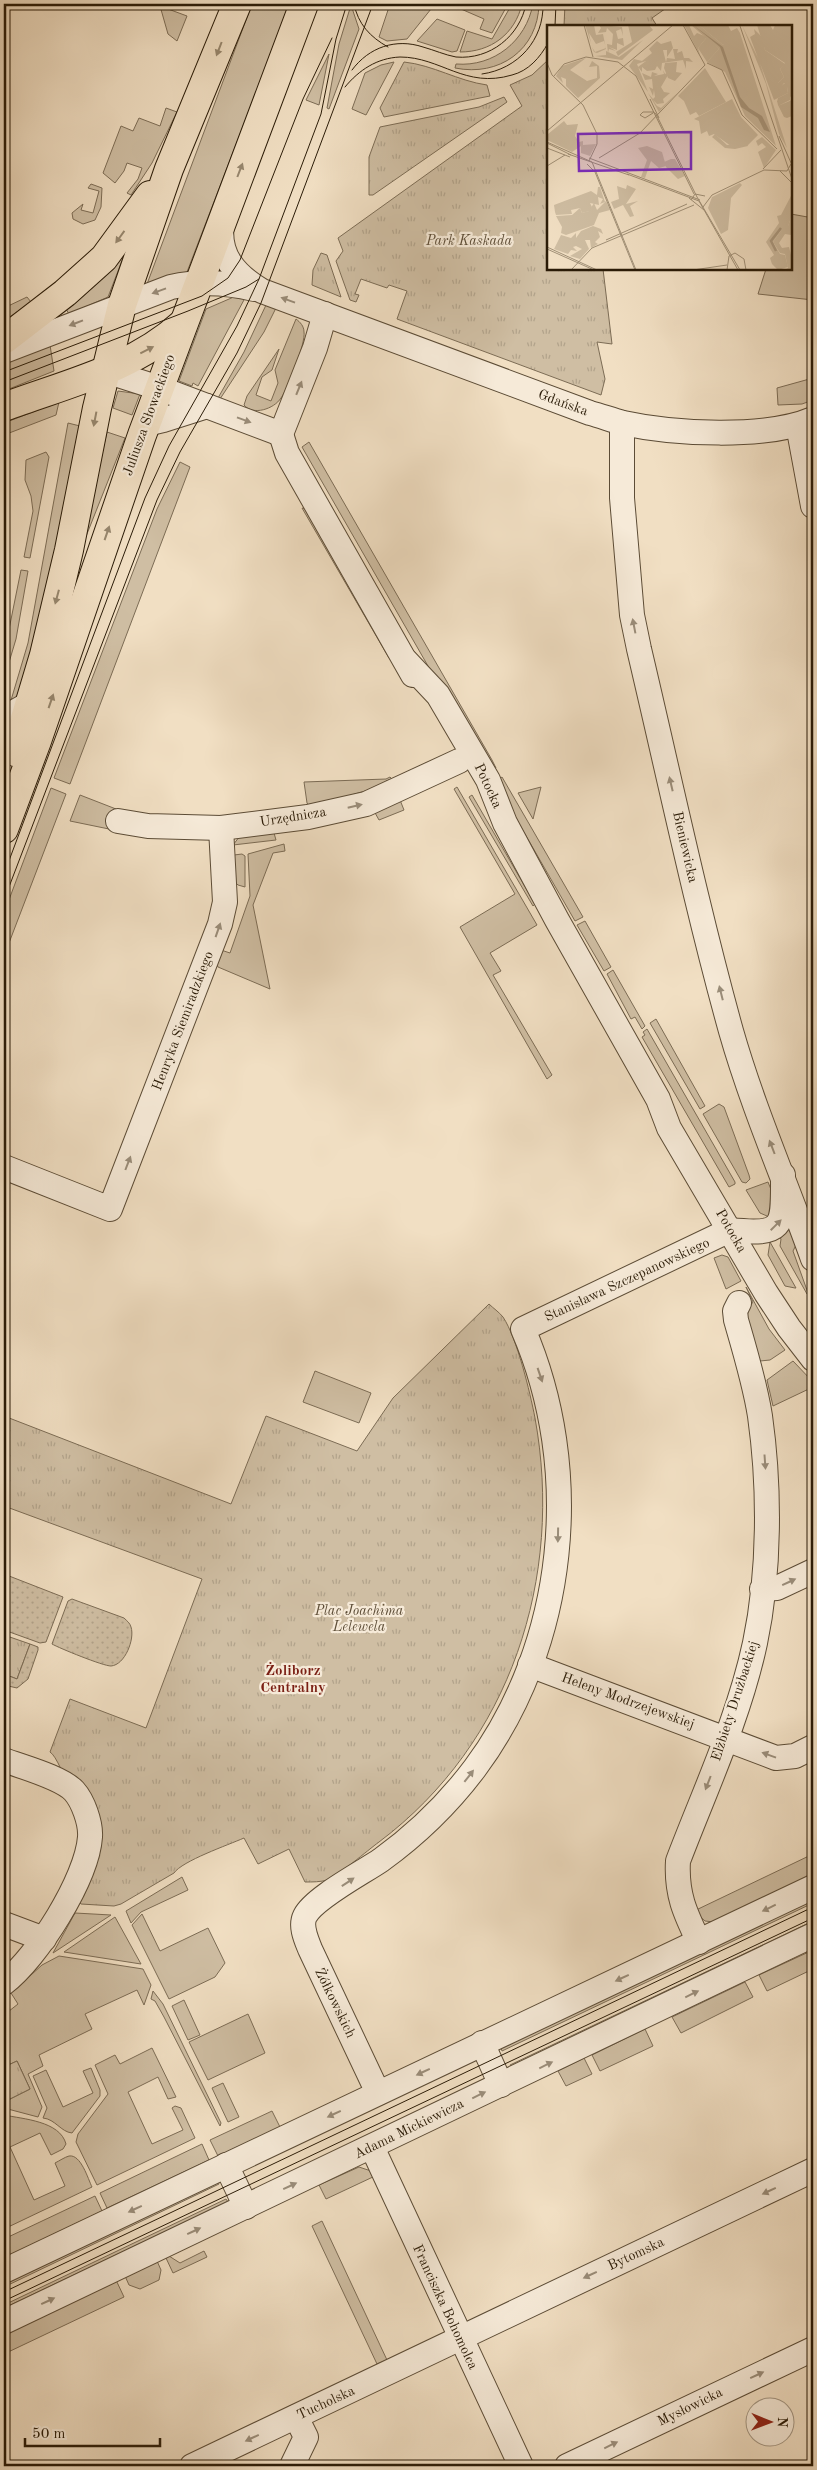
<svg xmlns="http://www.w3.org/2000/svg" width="817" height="2470" viewBox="0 0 817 2470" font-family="'Old Standard TT',serif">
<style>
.grass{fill:#cfbea3;stroke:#7c6c55}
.park{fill:url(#park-tufts);stroke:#7c6c55}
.garden{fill:url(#garden-dots);stroke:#7c6c55}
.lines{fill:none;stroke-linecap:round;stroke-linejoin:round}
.minor-casing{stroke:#5c4c36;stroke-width:26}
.major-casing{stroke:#2a1b07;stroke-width:30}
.minor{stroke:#f6ead8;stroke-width:24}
.major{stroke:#f1dfc3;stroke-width:28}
.tram{stroke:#2a1b07;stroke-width:1}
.oneway{fill:#97876e}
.oneway2{fill:#9a8d7a}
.labels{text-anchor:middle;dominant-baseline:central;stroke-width:4.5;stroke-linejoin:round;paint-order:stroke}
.park-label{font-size:14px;font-style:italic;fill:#5c4c36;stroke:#f6ead8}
.street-label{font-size:14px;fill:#2a1b07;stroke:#f6ead8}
.neighbourhood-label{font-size:15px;font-weight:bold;fill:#7a1f14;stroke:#f6ead8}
.inset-river{fill:none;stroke:#ad9c83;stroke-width:2.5}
.inset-road{fill:none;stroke:#a19178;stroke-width:1}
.view{fill:#7b2cbf;fill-opacity:0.15;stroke:#7b2cbf;stroke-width:2.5}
.inset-edge{fill:none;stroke:#2a1b07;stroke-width:2.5}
</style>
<defs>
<pattern id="park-tufts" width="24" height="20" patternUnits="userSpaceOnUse" patternTransform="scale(1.25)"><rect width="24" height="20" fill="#cfbea3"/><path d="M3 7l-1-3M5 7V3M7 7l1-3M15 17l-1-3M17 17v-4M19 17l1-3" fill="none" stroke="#b2a38b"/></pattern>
<pattern id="garden-dots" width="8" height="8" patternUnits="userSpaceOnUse" patternTransform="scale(1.25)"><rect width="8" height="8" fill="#cfbea3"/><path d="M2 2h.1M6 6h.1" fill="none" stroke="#b2a38b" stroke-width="1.8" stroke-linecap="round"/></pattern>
</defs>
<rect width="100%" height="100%" fill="#f1dfc3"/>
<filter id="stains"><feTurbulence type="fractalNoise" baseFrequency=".004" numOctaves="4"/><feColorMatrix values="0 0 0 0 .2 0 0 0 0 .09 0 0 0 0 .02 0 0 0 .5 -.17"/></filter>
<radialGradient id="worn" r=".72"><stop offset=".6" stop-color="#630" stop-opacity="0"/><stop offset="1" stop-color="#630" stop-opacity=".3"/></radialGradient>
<!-- grass -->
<g class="grass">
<polygon points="252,4 290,4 187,272 147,284"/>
<polygon points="390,4 435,4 407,39 387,41 379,37"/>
<polygon points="464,4 508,4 492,33 480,29 484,19 461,9"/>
<path d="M512,4H522C515,34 491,52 460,52L467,31L492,39Z"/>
<path d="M533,4H539C538,50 499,77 455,68L456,64C494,67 526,41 533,4Z"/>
<polygon points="351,5 359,29 329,109 327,108 339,44"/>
<polygon points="160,6 187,16 177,41 168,34"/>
<polygon points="437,19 465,30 457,51 452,52 417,41"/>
<polygon points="329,54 319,105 306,100"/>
<polygon points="394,62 366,115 352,109 365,73 381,65"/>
<polygon points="166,108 177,112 152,163 131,195 127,193 138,179 142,168 127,163 124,171 115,183 103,173 121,126 133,131 139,118 160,126"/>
<polygon points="91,184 102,188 101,207 95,220 83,224 73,219 72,213 83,204 81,210 93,213 99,191 88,188"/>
<polygon points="791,214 813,218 813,300 758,294 766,269 791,269"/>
<polygon points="130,240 108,297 69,314 63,304"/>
<polygon points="236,296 245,298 198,386 193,383 192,386 179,381 206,309"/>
<polygon points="27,297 31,302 4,321 4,308"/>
<polygon points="266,305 276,308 264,332 220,399 218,398 244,352"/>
<path d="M296,319C300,322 304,326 304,332C306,342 288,389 281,398C274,409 253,416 244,405L247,396L279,349L272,370L262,377L256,395L271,401L278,383L275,370Z"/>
<polygon points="50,345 54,371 4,391 4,363"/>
<polygon points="813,378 813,400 802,404 778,405 777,388"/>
<polygon points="118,391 140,394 132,415 113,408"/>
<polygon points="59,402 56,415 4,435 4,423"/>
<polygon points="68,423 80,426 36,658 23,701 9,707 28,643"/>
<polygon points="107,432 125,438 83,544 82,539"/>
<polygon points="309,442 492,760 496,768 489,772 302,447"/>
<polygon points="46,452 49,457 30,558 24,557 33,511 31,496 25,480 26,460"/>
<polygon points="180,462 190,467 70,784 54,778 157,509"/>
<polygon points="302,508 307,509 390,655 389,658"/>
<polygon points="21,570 28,571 16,639 4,679 4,654"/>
<polygon points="390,777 392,779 386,781 386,785 310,807 307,803 304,782 386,779"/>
<polygon points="502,777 583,917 575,921 495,782"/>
<polygon points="457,787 537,925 490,953 501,971 493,975 552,1075 547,1079 460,927 515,894 454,789"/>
<polygon points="541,787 533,819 518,793"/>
<polygon points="51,788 66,794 4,956 4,913"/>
<polygon points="80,795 116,809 109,829 70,821"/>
<polygon points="472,795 535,904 533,906 469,797"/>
<polygon points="400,800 404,810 379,820 374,811"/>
<polygon points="274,833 276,840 233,845 240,836"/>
<polygon points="284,844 285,851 273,853 253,905 270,989 218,967 215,961 221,950 230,953 250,896 248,854"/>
<polygon points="242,854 245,856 245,887 238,885 233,880 234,855"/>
<polygon points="585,921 611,967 604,971 577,925"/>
<polygon points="613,970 645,1026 642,1029 635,1017 631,1019 607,974"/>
<polygon points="656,1019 705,1106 700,1109 650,1023"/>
<polygon points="647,1029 735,1182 735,1184 729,1187 642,1037 645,1035 643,1032"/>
<polygon points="719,1104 724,1107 749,1175 750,1179 746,1183 742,1182 703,1114"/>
<polygon points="768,1182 774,1197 769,1219 767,1216 760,1213 746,1190"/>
<polygon points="788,1226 799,1239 793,1251 808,1293 807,1294 780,1246 781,1239 778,1235"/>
<polygon points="770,1242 796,1288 795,1288 785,1286 768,1255"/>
<polygon points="722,1255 728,1257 741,1281 726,1289 714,1258"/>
<path d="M746,1287L769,1329L785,1350L770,1360L760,1361C754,1343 739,1319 753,1302Z"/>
<polygon points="793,1361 813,1382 813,1387 773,1406 767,1380"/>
<polygon points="315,1371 371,1393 359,1423 303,1402"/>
<polygon points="813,1854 813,1874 714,1922 705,1921 694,1911"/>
<polygon points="182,1877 188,1890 141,1912 131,1923 126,1911"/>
<polygon points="813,1898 813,1903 502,2051 501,2048"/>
<polygon points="75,1913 111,1915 53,1953"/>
<polygon points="142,1914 160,1951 208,1928 225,1963 215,1977 169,1999 132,1925"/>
<polygon points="115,1917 141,1964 64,1952"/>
<polygon points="813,1921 813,1924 511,2067 510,2065"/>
<polygon points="813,1950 813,1969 767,1991 759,1975"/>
<polygon points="59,1956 143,1969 151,1985 144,2005 137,1990 85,2014 92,2029 39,2055 43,2066 28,2074 42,2107 38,2117 4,2108 4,2102 30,2089 17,2061 4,2067 4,2015 18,2004 11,1993 42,1965"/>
<polygon points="745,1982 753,1997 681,2033 672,2017"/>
<polygon points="153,1991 163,2004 221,2123 220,2126 164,2017 155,2001 151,1999"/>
<polygon points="184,2000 200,2035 188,2040 172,2006"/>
<polygon points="248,2014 265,2053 208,2080 189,2042"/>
<polygon points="645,2029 653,2046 600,2071 592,2055"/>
<polygon points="152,2048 176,2097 168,2099 158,2077 128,2092 152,2144 183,2130 172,2108 175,2106 181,2108 195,2138 97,2185 76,2142 78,2134 108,2094 95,2065 115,2055 120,2064"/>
<polygon points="584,2058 592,2074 566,2086 558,2071"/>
<path d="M91,2068L100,2090V2096L72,2133C61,2132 55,2119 43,2118L47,2108L33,2076L46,2070L63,2107L93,2093L83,2071Z"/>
<polygon points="223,2083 239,2117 228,2122 212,2088"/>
<polygon points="272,2111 280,2127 218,2156 210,2140"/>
<path d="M4,2115C23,2119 60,2121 66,2144L63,2149L51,2155L40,2133L10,2147L34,2200L65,2186L55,2163C59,2161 65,2157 69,2156C81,2154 88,2179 92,2187L4,2229Z"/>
<polygon points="202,2144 209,2160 107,2208 100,2193"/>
<polygon points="359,2167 371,2171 375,2176 326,2199 319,2185"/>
<polygon points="218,2181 219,2184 4,2287 4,2283"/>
<polygon points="95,2196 102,2211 4,2258 4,2239"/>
<polygon points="226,2199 228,2202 4,2308 4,2305"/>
<polygon points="322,2221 387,2360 377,2364 312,2226"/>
<polygon points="204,2251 207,2257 173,2273 166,2258 169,2256 180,2263"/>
<polygon points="157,2261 161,2270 159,2280 140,2289 129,2285 125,2276"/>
<polygon points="116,2280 124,2297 4,2354 4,2333"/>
</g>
<!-- park -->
<g class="park">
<polygon points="565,4 672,4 652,18 657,26 564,26"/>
<polygon points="548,60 548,269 603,269 612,344 597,342 605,379 601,395 397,319 407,291 389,285 387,288 361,279 355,294 359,295 356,302 350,300 336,261 343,251 338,238 522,106 510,85 532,75"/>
<path d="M404,62C433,65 458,81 487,85L490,96L384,117L380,108Z"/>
<polygon points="504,97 507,102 373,195 369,195 369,157 380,127 479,107"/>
<polygon points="321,253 327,255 341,297 312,285 313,270"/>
<path d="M489,1304C493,1308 499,1312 503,1317C517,1338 530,1392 535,1418C564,1577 511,1743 379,1842C368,1850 338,1876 327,1880C321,1882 312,1882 305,1882L289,1849L258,1864L244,1838C228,1845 182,1861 174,1873L121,1904L114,1906L81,1904L77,1900L93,1857C87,1840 62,1759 50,1752L70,1699L146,1728L202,1579L4,1506V1416L231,1504L266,1416L357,1451L393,1398Z"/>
<polygon points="4,1635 30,1644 17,1679 4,1674"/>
<polygon points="17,2061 30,2089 4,2102 4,2067"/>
</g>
<!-- garden -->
<g class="garden">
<polygon points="4,1574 63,1597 46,1642 40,1643 4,1630"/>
<path d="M72,1599L124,1618C127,1621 130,1623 131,1627C135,1639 125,1665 111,1666C103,1666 59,1648 52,1644L68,1601Z"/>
<polygon points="30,1644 38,1647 38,1650 28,1679 17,1688 4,1685 4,1674 17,1679"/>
</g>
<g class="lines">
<!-- minor casing -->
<g class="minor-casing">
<g id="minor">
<path d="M222,222C217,255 235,275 262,291L590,413C601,416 612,420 623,423C673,434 766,439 813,419"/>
<path d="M4,351L171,287C199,281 226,282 254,289"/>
<polyline points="106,371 159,388 281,434"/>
<path d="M622,423V498L632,615L639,649C669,776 696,905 731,1031C753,1108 786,1183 813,1259"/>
<polyline points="146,424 163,420 207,406"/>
<polyline points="798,425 813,506"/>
<polyline points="281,434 287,453 413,675"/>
<polyline points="281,434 315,348 325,314"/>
<polyline points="406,661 438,695 488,780 505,823 557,920 658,1099 669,1128 766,1293 789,1328 813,1359"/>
<polyline points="4,718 25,706 30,700"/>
<polyline points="118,821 148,826 221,828 308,817 366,804 459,761"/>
<polyline points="4,1167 110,1209 220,924 225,902 221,828"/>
<polyline points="762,1589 777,1588 813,1571"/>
<polyline points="530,1665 776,1758 795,1756 813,1747"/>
<path d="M4,1760C22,1767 61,1777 74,1791C83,1801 91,1823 90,1837C87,1879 37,1958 4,1983"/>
<polyline points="4,1924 44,1939"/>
<path d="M699,1942C685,1913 676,1894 678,1861C705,1790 739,1718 755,1643C770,1572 770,1487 760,1416C755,1384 745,1351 736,1320L735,1311L739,1303"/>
<polyline points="482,2043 501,2085"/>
<path d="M378,2093L310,1949C306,1939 300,1926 305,1916C314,1898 362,1873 381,1860C417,1834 448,1804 475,1768C567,1644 584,1470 523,1329L730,1230C786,1236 783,1226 783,1175"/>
<polyline points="372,2147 521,2466"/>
<polyline points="226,2165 246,2207"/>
<polyline points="4,2271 813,1887"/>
<polyline points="4,2322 813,1935"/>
<polyline points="192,2466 813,2170"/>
<polyline points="292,2466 306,2437 296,2417"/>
<polyline points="567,2466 813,2349"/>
</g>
</g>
<!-- major casing -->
<g class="major-casing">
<g id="major">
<polyline points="4,340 65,293 104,258 150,195"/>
<path d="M4,407C65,384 133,369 182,324"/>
<polyline points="15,752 44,655 69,550 97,408 122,305 169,169 237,4"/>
<polyline points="4,829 37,741 142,435 304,4"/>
</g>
</g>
<!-- minor -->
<use href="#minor" class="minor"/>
<!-- major -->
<use href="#major" class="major"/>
<!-- tram -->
<g class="tram">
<path d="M354,4C358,24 370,37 388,47"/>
<polyline points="555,26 556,4"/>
<path d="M352,70C369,47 396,38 423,47C434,50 445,55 456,57C490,60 520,36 526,4"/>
<path d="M482,74C518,69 544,40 543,4"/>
<path d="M345,87C359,70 377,58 400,57C441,57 465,89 512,75C528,71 540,58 548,43"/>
<polyline points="4,372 202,296 228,278 240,260 303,99 332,38"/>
<polyline points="4,382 188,311 246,287 259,279"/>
<polyline points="4,874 145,498 169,446 237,326 259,279 321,114 336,39 347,4"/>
<polyline points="4,900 157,500 180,452 237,353 261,303 373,4"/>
<polyline points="4,2292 813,1907"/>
<polyline points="4,2301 813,1918"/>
</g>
</g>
<!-- one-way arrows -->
<defs><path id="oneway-solid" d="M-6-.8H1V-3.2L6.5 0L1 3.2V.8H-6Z" transform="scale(1.25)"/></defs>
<g class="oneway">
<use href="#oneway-solid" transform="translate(219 49) rotate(111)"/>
<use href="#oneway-solid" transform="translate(240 170) rotate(-69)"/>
<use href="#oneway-solid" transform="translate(120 237) rotate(126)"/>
<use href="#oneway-solid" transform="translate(147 350) rotate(-27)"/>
<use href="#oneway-solid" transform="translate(95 419) rotate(101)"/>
<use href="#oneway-solid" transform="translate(107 533) rotate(-71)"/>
<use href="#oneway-solid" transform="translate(57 597) rotate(105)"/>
<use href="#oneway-solid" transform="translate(51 701) rotate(-71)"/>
</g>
<g class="oneway2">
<use href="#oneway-solid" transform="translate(159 291) rotate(160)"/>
<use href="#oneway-solid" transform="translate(288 300) rotate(-160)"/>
<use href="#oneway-solid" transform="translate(76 323) rotate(159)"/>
<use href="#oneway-solid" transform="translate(299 388) rotate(-68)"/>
<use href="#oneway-solid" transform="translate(244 420) rotate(20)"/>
<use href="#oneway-solid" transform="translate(634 626) rotate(-101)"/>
<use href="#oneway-solid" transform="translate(671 784) rotate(-103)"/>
<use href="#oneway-solid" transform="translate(355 806) rotate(-13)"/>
<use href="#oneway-solid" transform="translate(218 930) rotate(-71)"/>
<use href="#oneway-solid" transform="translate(721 993) rotate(-104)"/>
<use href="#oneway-solid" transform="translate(772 1147) rotate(-111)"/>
<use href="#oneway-solid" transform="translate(128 1163) rotate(-69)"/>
<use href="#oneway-solid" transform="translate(776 1225) rotate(-45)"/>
<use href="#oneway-solid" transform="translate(540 1375) rotate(71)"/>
<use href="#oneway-solid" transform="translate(765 1462) rotate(86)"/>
<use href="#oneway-solid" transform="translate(558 1535) rotate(91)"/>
<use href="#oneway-solid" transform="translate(789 1582) rotate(-25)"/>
<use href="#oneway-solid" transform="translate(769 1755) rotate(-160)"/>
<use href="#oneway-solid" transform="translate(469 1776) rotate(-52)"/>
<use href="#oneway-solid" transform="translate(708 1783) rotate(111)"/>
<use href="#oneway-solid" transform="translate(348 1882) rotate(-34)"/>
<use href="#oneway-solid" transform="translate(769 1908) rotate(154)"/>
<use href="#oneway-solid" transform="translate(622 1978) rotate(155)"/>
<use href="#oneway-solid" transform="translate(692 1994) rotate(-26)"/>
<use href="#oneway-solid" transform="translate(546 2065) rotate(-26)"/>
<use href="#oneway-solid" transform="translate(423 2072) rotate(155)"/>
<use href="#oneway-solid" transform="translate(479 2095) rotate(-26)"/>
<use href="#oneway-solid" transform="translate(334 2114) rotate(155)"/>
<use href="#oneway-solid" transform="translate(290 2186) rotate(-25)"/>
<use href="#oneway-solid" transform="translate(769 2191) rotate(155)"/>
<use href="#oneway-solid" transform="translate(135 2209) rotate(155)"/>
<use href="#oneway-solid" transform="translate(194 2231) rotate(-25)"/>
<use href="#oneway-solid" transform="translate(590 2275) rotate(155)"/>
<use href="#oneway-solid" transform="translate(48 2301) rotate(-25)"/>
<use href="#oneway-solid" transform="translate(757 2375) rotate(-25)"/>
<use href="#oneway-solid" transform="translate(252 2438) rotate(155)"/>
<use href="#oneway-solid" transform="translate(611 2445) rotate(-26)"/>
</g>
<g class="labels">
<!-- park labels -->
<g class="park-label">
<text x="469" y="241">Park Kaskada</text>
<text x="359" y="1611">Plac Joachima<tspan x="359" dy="16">Lelewela</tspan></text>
</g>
<!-- street labels -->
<g class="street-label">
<text transform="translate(563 403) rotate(20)">Gdańska</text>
<text transform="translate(149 415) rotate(-70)">Juliusza Słowackiego</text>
<text transform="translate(488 786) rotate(65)">Potocka</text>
<text transform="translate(293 817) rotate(-9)">Urzędnicza</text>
<text transform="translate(685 847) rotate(77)">Bieniewicka</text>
<text transform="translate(183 1021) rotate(-69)">Henryka Siemiradzkiego</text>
<text transform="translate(731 1231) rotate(60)">Potocka</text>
<text transform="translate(627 1280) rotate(-25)">Stanisława Szczepanowskiego</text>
<text transform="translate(628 1701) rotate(20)">Heleny Modrzejewskiej</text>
<text transform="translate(735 1701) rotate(-72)">Elżbiety Drużbackiej</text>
<text transform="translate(335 2003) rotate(64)">Żółkowskich</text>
<text transform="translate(409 2129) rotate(-26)">Adama Mickiewicza</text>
<text transform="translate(636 2254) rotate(-25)">Bytomska</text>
<text transform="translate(445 2307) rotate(65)">Franciszka Bohomolca</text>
<text transform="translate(326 2403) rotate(-25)">Tucholska</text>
<text transform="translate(690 2407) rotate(-26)">Mysłowicka</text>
</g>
<!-- neighbourhood labels -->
<g class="neighbourhood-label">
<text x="293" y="1671">Żoliborz<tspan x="293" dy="17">Centralny</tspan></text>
</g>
</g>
<!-- overview -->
<g transform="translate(547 25)">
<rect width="245" height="245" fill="#f1dfc3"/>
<path d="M38,0H47L49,10L56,9L59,24L50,28L47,27L45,22L48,27L59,23L57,16L49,19L42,8L44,18ZM52,0L75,2L76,11L74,4L69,6L71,14L76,13L77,21L70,18V25L62,22L69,26L62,24L61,28L60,19L65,20L66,9L60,3L59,7L51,8L54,3ZM137,0H142L147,11L150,8L160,12L151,23L153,30ZM195,0L212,35L240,123L232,109L219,59ZM207,4L216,13L218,25L238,39L233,44L237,52L231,58H237L234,62H240L241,68L227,75L203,12L208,9ZM96,15L75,35L48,31L59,30V26L72,32ZM110,16L114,19L124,16L126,23L120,32V25H116L119,37L120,33L128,34L126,24H131L130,28L135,26L137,33H142L146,37L139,36V44L136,35L115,38L114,46L110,41L108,45L100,46L95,42V47L91,42L99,36L90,39L101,67L82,41L87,34L95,36L105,28L102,24ZM39,33L23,45L40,56L50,53V41L42,42L45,36L52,41L53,53L31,73L19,61V54L14,52L16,58L9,51L15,41ZM158,43L179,77L152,91L149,87L143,90L137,76L131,71ZM116,45L118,49L123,46L126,50H121L114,62L117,67L123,68L116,74L117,78L110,79L106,75L110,81L116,79L110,81L114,83L130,68L112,87L101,68L106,74L108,72L107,65L106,71L102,62L106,64L105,54L98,55L95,48L104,52L105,47L111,49L107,51L117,49ZM243,70V75L231,81L245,75V91L240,93L237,92L231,80L230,76ZM168,109L180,120L200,118L201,121L188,124L178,123L165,112ZM215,112L229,125L217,143L211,127L219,122L215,118L211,121L209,116ZM124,134H128L138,151L131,154L119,142L117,137ZM51,162H53L58,177L53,179L56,174L51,172L52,180L43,178L45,182L43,186L35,188L33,183L24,185L25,189L9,190L8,187L7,180L44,166L50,170ZM46,201L54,204L56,209L51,206L53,212L48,217L51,219L44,223L43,215H38L42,224L33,234L23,231L35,224L29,221L26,222L30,226L24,225L21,229L7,224L14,210L24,213L29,208V213L34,206Z" fill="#cfbea3"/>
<path d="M210,0H223L226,5L228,0H243L245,4V74L243,71L230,77L231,73L241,68L240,62H233L238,58H231L237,52L233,44L238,38L218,25ZM130,37L129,47L135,48L128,56L121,53L117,43L118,38ZM245,190L244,210L238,209L232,218L235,223L242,222L244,230L245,245H238L241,243L238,229L233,228L226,217L237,201H241Z" fill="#cfbea3"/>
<path d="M81,0H102L106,5L71,31L69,27L85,17ZM144,0H152L176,20L184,6L190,3L193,8L229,121L198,91L178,47L160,37L172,24ZM17,96L20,100L31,99L28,111L32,117L36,116V120L49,119L43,131L34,128V121L25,127L0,115L1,109ZM100,121L115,127L119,141L112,143L104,136L98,153L94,152L100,135L91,123ZM193,158L195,160L184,173L181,205L174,209L161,183L165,172ZM80,160L89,164L79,179L91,176L83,181L87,191L83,192L76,180L67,184L64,177L72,174L70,161L79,164ZM245,169V190L240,204H235L226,217L233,229L238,230L241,242L231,245L225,239L223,233L227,230L219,217L232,198L230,191L234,190ZM59,176L63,185L52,188L47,200L19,210L14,208L15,202L9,191L25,190L33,183L35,188L42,186L47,178L50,185Z" fill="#cfbea3"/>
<path d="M152,0H181L186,10L176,20ZM160,12L172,24L160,37L151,23ZM185,74L194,92L211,110L201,120L184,121L167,109L162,111L160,106L154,109L152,96L147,94Z" fill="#cfbea3"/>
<path d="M146,0L176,22L193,72L202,83L215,91L223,107L217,105L211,93L194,82L173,22Z" fill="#ad9c83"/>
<path class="inset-river" d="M229,226L224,216L234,203"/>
<path class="inset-road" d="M37,0L46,32M136,0L158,40M193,1L245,154M39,32L71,37L89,51L147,169M0,38L5,50L36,80L50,109V119L42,136M160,38L175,45L195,90L230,124M7,51L17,39L39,32M103,74L112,93M106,88L98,93L93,90L96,87H106L109,89L150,172L193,245M0,106L126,0M232,111L245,140M0,117L45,137L89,245M0,118L24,130M0,123L23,132M21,129L82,150M42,133L153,175M52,133L93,108L158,40M40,139L48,147L88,245M0,141L18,130M216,144L234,125M233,146L245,158M80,149L152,176L191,245M142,173L157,185M144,175L148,169L158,171M156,182L165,170L217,145L240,146L244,139M59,215L140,179M0,222L50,245M0,224L47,245M24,245L45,223L147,180M146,245L180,240M180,245L182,231L188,228L197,234L199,245"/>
<path class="view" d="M144,107V144L32,146L31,109Z"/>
<rect width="245" height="245" class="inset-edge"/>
</g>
<!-- margin -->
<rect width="817" height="2470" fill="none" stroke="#f1dfc3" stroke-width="20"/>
<rect x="5" y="5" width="807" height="2460" fill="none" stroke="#2a1b07" stroke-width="2.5"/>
<rect x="10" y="10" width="797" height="2450" fill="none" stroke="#2a1b07"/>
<!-- north arrow -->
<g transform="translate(770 2422) rotate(91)"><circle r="24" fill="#f6ead8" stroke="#a49784"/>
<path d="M0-4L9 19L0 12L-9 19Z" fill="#8f2418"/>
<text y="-8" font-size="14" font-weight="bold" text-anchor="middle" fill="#2a1b07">N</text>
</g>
<!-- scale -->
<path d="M25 2438v8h135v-8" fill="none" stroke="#2a1b07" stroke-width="2.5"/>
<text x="32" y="2438" font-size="15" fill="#2a1b07" stroke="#f6ead8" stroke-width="4" paint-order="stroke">50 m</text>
<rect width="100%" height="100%" filter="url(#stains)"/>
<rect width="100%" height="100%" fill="url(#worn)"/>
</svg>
